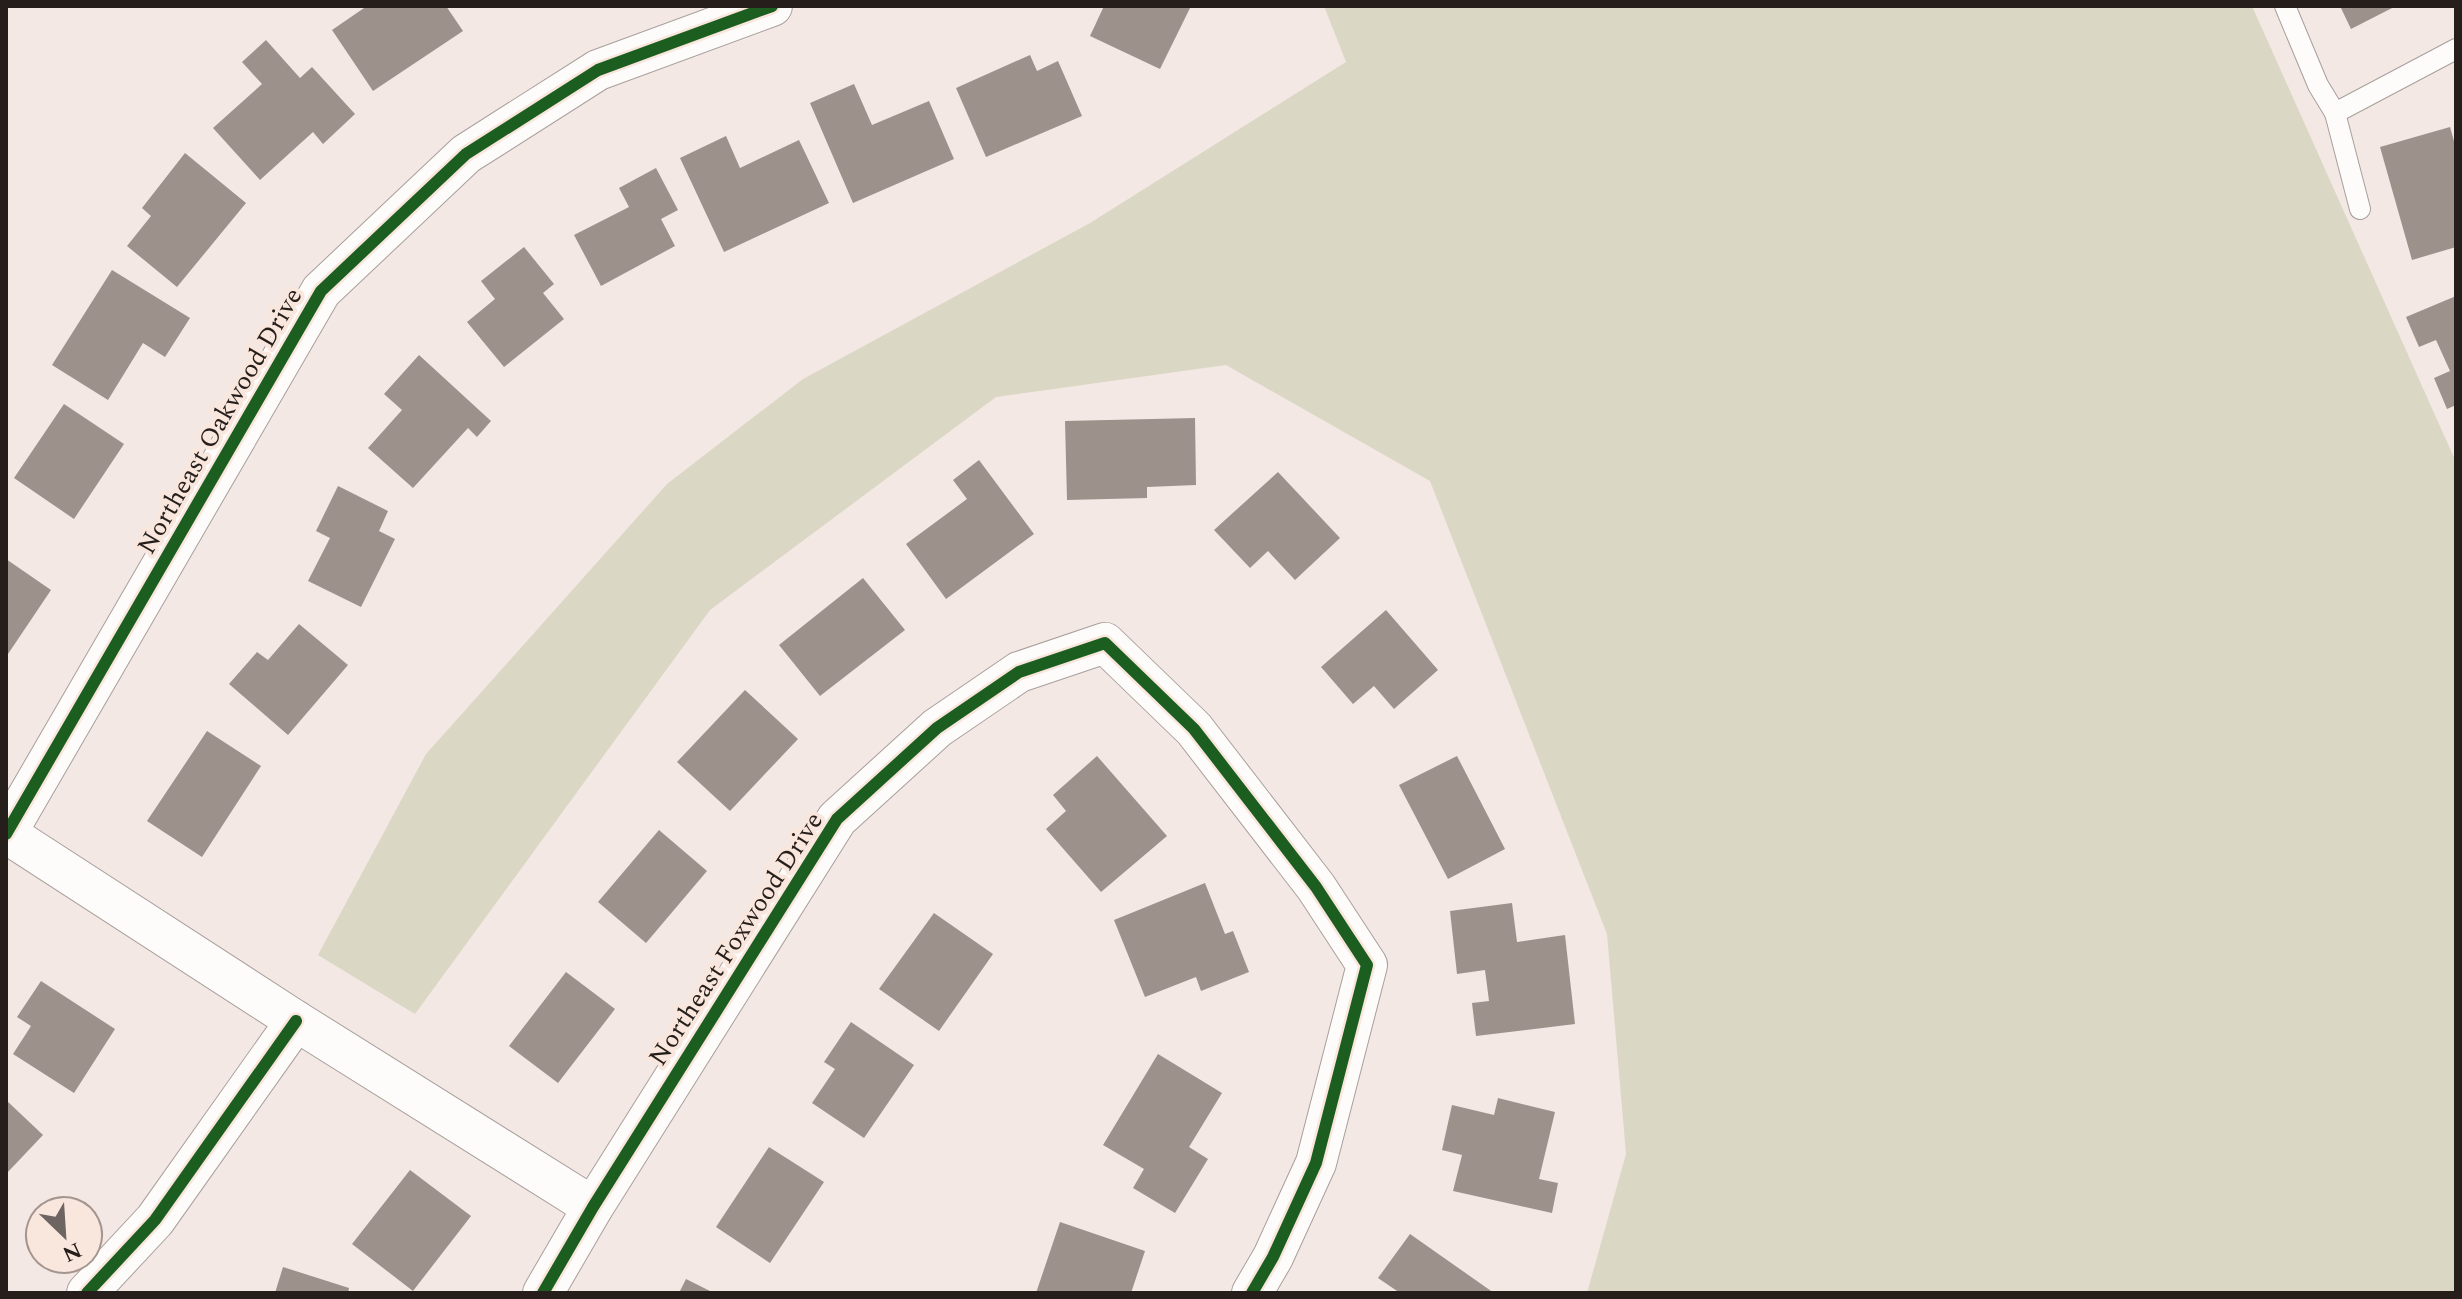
<svg xmlns="http://www.w3.org/2000/svg" width="2462" height="1299" viewBox="0 0 2462 1299" font-family="Spectral,serif">
<style>
.green{fill:#dbd7c5}
.building{fill:#9c918b}
.lines{fill:none;stroke-linecap:round;stroke-linejoin:round}
.service-casing{stroke:#a89f9c;stroke-width:22}
.minor-casing{stroke:#a89f9c;stroke-width:42}
.service{stroke:#fdfcfb;stroke-width:20}
.minor{stroke:#fdfcfb;stroke-width:40}
.cycleway-casing{stroke:#f9e6dd;stroke-width:17}
.cycleway{stroke:#1b5e20;stroke-width:12}
.labels{text-anchor:middle;dominant-baseline:central;stroke-width:8;stroke-linejoin:round;paint-order:stroke}
.street-label{font-size:26px;fill:#251e1b;stroke:#f9e6dd}
</style>
<rect width="100%" height="100%" fill="#f3e8e3"/>
<!-- green -->
<polygon class="green" points="1324,6 2252,6 2456,462 2456,1293 1587,1293 1626,1154 1607,934 1430,481 1226,365 996,397 710,610 415,1014 318,955 426,754 667,484 803,379 1090,223 1346,62"/>
<!-- building -->
<g class="building">
<polygon points="367,6 446,6 463,31 373,91 332,30"/>
<polygon points="1104,6 1191,6 1160,69 1090,36"/>
<polygon points="2340,6 2396,6 2351,29"/>
<polygon points="266,40 300,78 312,67 355,114 323,144 313,132 260,180 213,128 262,84 242,62"/>
<polygon points="1030,55 1037,71 1058,61 1082,116 986,157 956,88"/>
<polygon points="854,84 872,125 929,101 954,159 853,203 810,103"/>
<polygon points="2450,127 2456,148 2456,247 2412,260 2380,147"/>
<polygon points="726,136 740,168 799,140 829,203 724,252 680,158"/>
<polygon points="185,153 246,203 177,287 127,246 151,216 142,208"/>
<polygon points="656,168 678,210 661,219 675,246 601,286 574,235 629,207 619,188"/>
<polygon points="524,247 554,284 543,293 564,319 504,367 467,322 495,299 481,281"/>
<polygon points="112,270 190,318 165,357 143,343 108,400 52,365"/>
<polygon points="2456,296 2456,405 2447,409 2434,378 2450,371 2436,340 2419,347 2406,317"/>
<polygon points="419,355 491,421 477,437 468,428 413,488 368,448 402,410 384,394"/>
<polygon points="64,404 124,444 74,519 14,478"/>
<polygon points="1195,418 1196,485 1147,487 1147,498 1067,500 1065,421"/>
<polygon points="979,460 1034,534 946,599 906,544 967,499 953,480"/>
<polygon points="1278,472 1340,538 1295,580 1268,551 1250,568 1214,530"/>
<polygon points="338,486 388,511 379,531 395,539 361,607 308,581 330,538 316,531"/>
<polygon points="6,559 51,590 6,657"/>
<polygon points="863,578 905,630 820,696 779,645"/>
<polygon points="1386,610 1438,670 1394,709 1374,686 1353,704 1321,667"/>
<polygon points="299,624 348,665 288,735 229,684 257,652 268,660"/>
<polygon points="745,690 798,739 730,811 677,762"/>
<polygon points="207,731 261,766 202,857 147,821"/>
<polygon points="1097,756 1167,836 1101,892 1046,829 1066,811 1053,795"/>
<polygon points="1457,756 1505,849 1448,879 1399,785"/>
<polygon points="659,830 707,871 646,943 598,902"/>
<polygon points="1205,883 1225,934 1233,931 1249,972 1201,991 1196,977 1145,997 1114,920"/>
<polygon points="1512,903 1517,942 1565,935 1575,1024 1476,1036 1472,1003 1489,1001 1485,970 1457,974 1450,911"/>
<polygon points="934,913 993,954 939,1031 879,989"/>
<polygon points="566,972 615,1009 558,1083 509,1046"/>
<polygon points="41,981 115,1029 74,1093 13,1054 31,1026 17,1017"/>
<polygon points="851,1022 914,1065 864,1138 812,1103 835,1069 824,1062"/>
<polygon points="1158,1054 1222,1093 1189,1147 1208,1159 1175,1213 1133,1188 1144,1169 1103,1145"/>
<polygon points="1498,1098 1555,1112 1539,1179 1558,1183 1552,1213 1453,1191 1462,1155 1442,1150 1452,1105 1494,1115"/>
<polygon points="6,1100 43,1135 6,1174"/>
<polygon points="769,1147 824,1182 770,1263 716,1227"/>
<polygon points="410,1170 471,1216 413,1291 352,1244"/>
<polygon points="1060,1222 1145,1251 1131,1293 1036,1293"/>
<polygon points="1410,1234 1494,1293 1400,1293 1378,1278"/>
<polygon points="283,1267 349,1288 348,1293 275,1293"/>
<polygon points="686,1279 714,1293 679,1293"/>
</g>
<g class="lines">
<!-- service casing -->
<g class="service-casing">
<g id="service">
<polyline points="2285,6 2318,85 2335,113"/>
<polyline points="2360,209 2335,113 2456,49"/>
</g>
</g>
<!-- minor casing -->
<g class="minor-casing">
<g id="minor">
<polyline points="6,833 296,1021 593,1207"/>
<polyline points="6,834 321,291 466,154 598,70 772,6"/>
<polyline points="87,1293 155,1220 296,1021"/>
<polyline points="543,1293 593,1207 837,819 937,728 1019,672 1105,643 1194,729 1316,887 1367,965 1316,1163 1273,1257 1252,1293"/>
</g>
</g>
<!-- service -->
<use href="#service" class="service"/>
<!-- minor -->
<use href="#minor" class="minor"/>
<!-- cycleway casing -->
<g class="cycleway-casing">
<g id="cycleway">
<polyline points="6,834 321,291 466,154 598,70 772,6"/>
<polyline points="87,1293 155,1220 296,1021"/>
<polyline points="543,1293 593,1207 837,819 937,728 1019,672 1105,643 1194,729 1316,887 1367,965 1316,1163 1273,1257 1252,1293"/>
</g>
</g>
<!-- cycleway -->
<use href="#cycleway" class="cycleway"/>
</g>
<g class="labels">
<!-- street labels -->
<g class="street-label">
<text transform="translate(220 421) rotate(-60)">Northeast Oakwood Drive</text>
<text transform="translate(736 939) rotate(-57)">Northeast Foxwood Drive</text>
</g>
</g>
<!-- border -->
<rect width="2462" height="1299" fill="none" stroke="#251e1b" stroke-width="16"/>
<!-- north arrow -->
<g transform="translate(64 1235) rotate(155)"><circle r="38" fill="#f9e6dd" stroke="#a4968f" stroke-width="2"/>
<path d="M0-6L14 30L0 20L-14 30Z" fill="#6d6561"/>
<text y="-12" font-size="22" font-weight="bold" text-anchor="middle" fill="#251e1b">N</text>
</g>
</svg>
